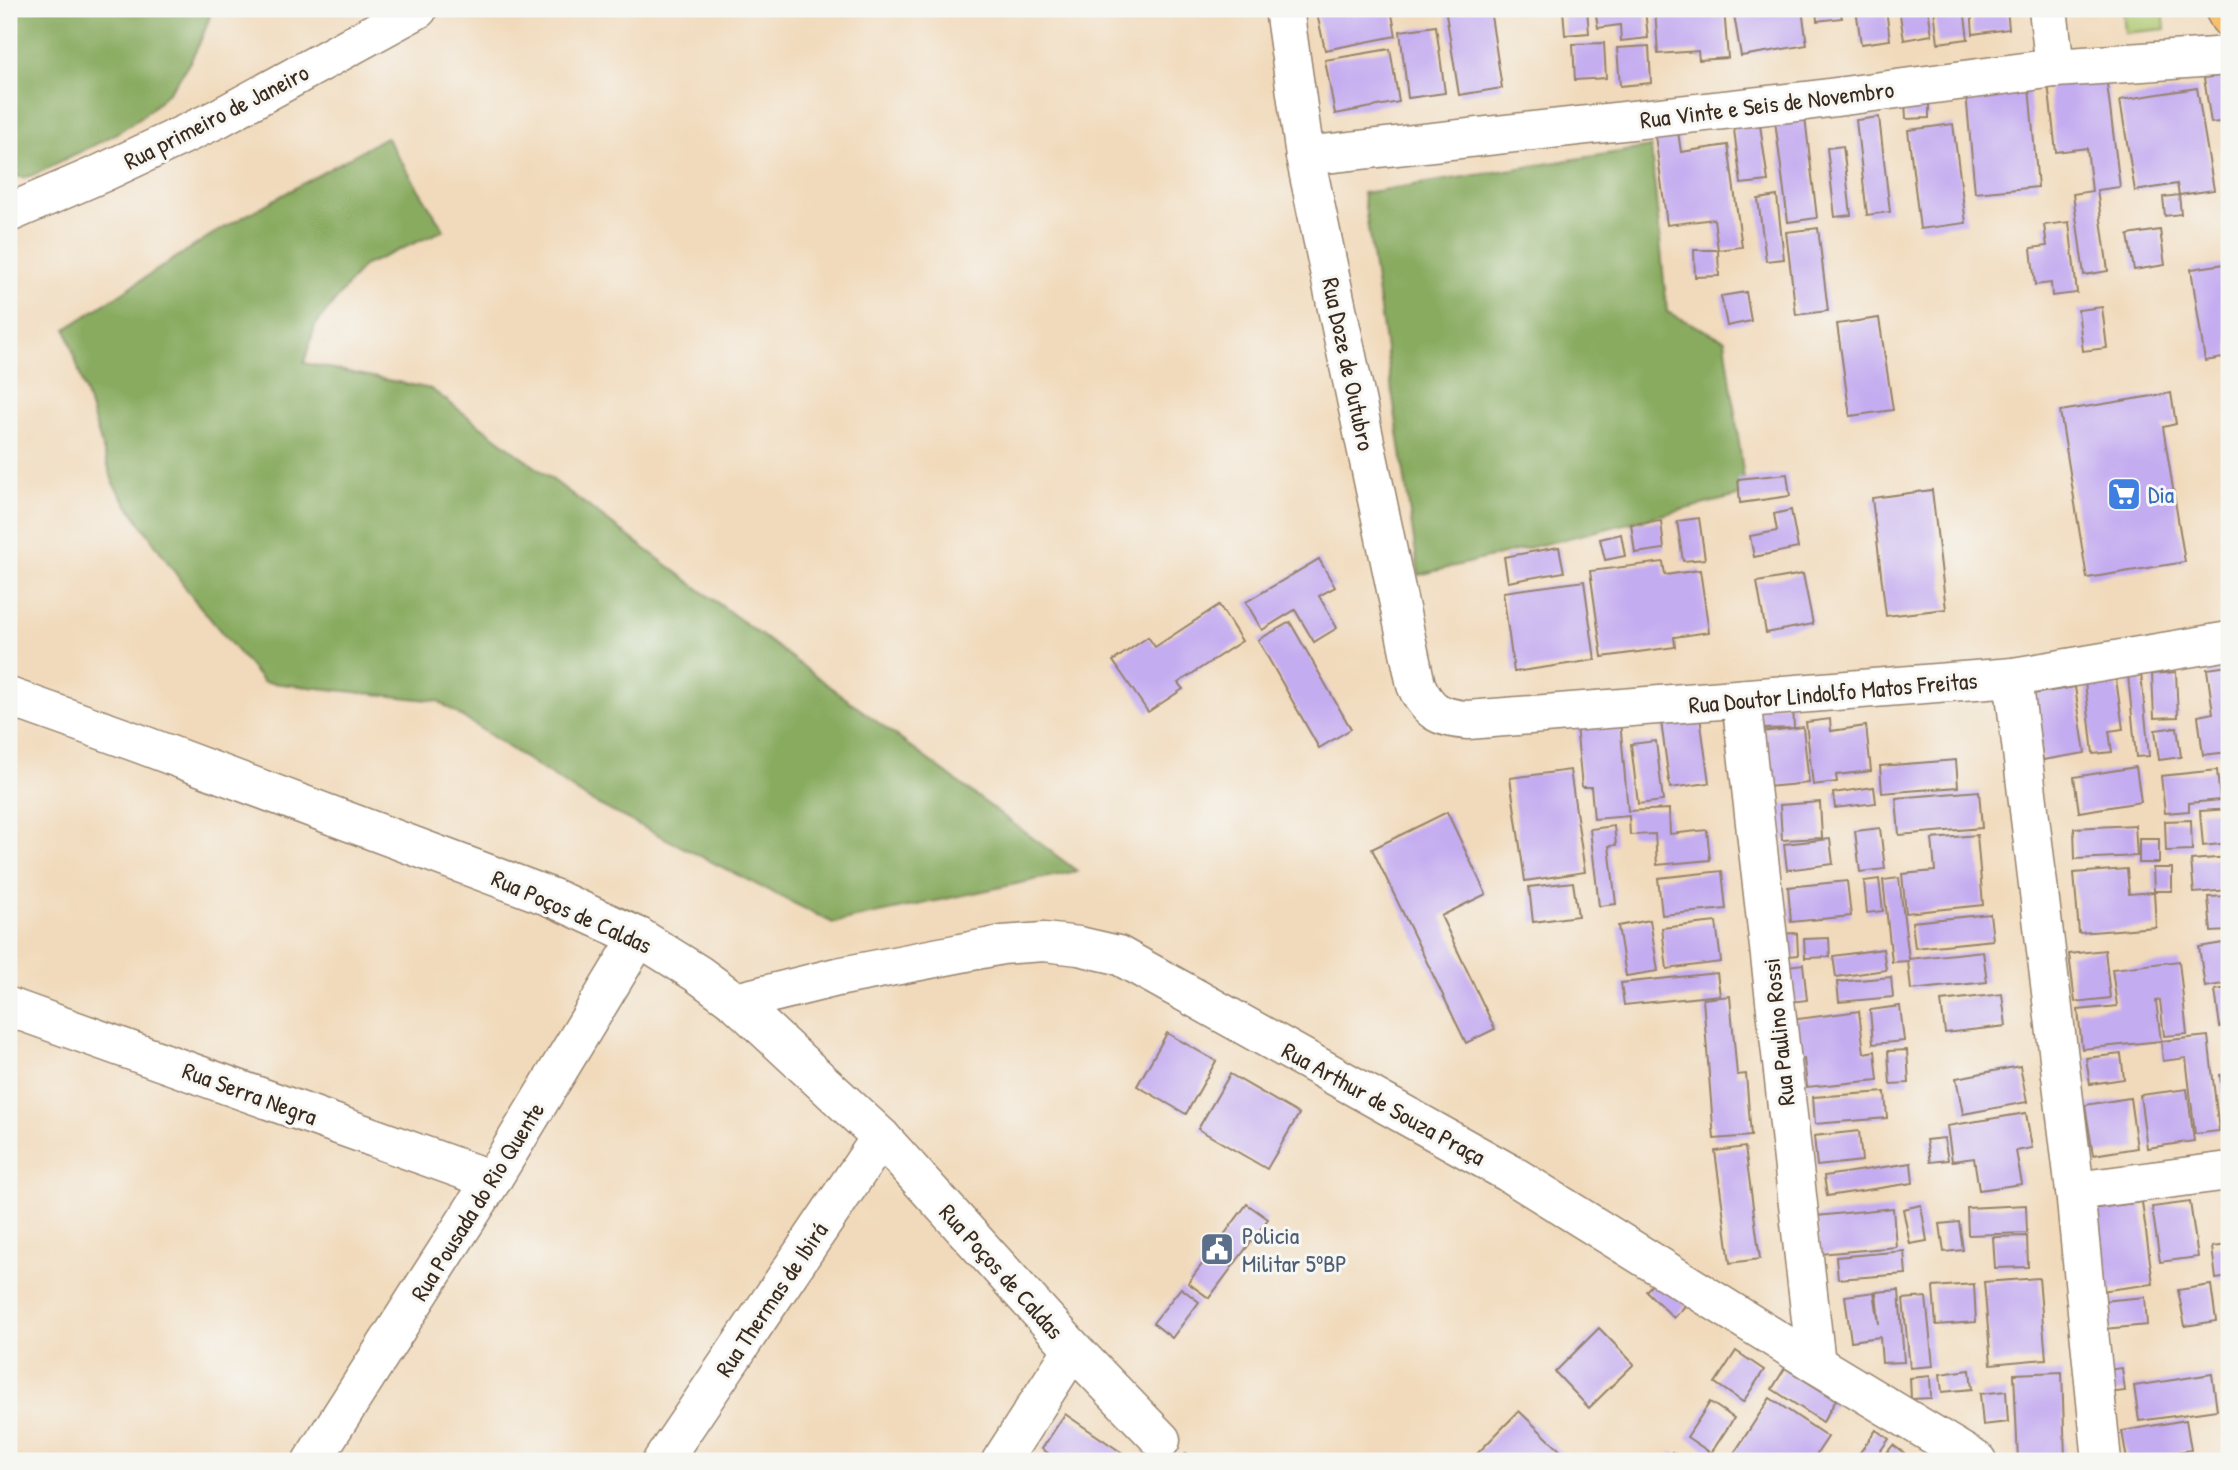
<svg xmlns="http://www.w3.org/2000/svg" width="2238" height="1470" viewBox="0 0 2238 1470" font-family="'Patrick Hand',sans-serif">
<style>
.green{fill:#acc66c;stroke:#747845;stroke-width:2}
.forest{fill:#89ab60;stroke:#626a3f;stroke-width:2}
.building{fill:#c4acf0}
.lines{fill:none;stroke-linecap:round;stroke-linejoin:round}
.minor-casing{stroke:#96826c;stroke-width:41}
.major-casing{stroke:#96826c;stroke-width:41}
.minor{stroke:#fff;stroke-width:38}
.major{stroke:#f7c06c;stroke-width:38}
.labels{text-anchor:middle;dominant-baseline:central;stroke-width:6;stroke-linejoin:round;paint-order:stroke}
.street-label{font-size:24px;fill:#3b2a1e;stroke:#f6f6f2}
.shop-label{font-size:24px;fill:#366cbe;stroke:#f6f6f2;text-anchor:start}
.service-label{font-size:24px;fill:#4e5e75;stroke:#f6f6f2;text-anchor:start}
</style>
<rect width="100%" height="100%" fill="#f6f6f2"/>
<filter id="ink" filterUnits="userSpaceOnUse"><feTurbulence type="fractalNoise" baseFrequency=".0143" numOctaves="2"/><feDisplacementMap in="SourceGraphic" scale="14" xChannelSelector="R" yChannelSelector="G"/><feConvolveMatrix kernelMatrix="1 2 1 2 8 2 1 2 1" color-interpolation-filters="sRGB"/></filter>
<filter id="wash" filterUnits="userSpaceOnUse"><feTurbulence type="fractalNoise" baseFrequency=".00686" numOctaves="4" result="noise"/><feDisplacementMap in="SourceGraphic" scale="28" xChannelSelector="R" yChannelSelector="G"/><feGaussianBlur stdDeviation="1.57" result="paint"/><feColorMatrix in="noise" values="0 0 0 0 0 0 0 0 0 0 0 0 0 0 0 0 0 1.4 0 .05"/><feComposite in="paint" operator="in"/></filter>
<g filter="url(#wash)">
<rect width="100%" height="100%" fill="#f1dabb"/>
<!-- green -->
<polygon class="green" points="2123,9 2163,9 2165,29 2125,33"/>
<!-- forest -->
<g class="forest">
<path d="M9,9H212C188,91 143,124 69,157C57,163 36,176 25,177C20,178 13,175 9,174Z"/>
<polygon points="386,137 444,230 363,266 315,326 304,363 431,389 1077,871 833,923 589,800 438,701 263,682 192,597 114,485 66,329 211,235"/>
<polygon points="1651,147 1667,312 1725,340 1746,494 1419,575 1363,193"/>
</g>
<g id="blocks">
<!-- building -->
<g class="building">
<polygon points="1316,9 1391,9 1396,36 1325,50"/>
<polygon points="1475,9 1490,9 1502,88 1459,95 1446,14"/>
<polygon points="1563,9 1587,9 1589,33 1565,35"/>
<polygon points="1595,9 1645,9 1648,38 1621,41 1620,25 1598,28"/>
<polygon points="1655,9 1724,9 1728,58 1699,60 1698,51 1658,54"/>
<polygon points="1733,9 1755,9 1756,16 1762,14 1761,9 1802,9 1807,45 1741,56"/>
<polygon points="1816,9 1840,9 1842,18 1817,21"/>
<polygon points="1856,9 1886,9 1890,40 1861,44"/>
<polygon points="1899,9 1928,9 1932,35 1904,40"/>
<polygon points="1934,9 1964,9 1968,39 1938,43"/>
<polygon points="1971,9 2007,9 2009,29 1973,34"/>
<polygon points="1436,26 1445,93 1408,98 1400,31"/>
<polygon points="1604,43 1606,78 1575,80 1573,44"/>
<polygon points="1649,46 1651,83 1620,86 1617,48"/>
<polygon points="1390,49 1399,102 1335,114 1325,60"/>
<polygon points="2224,75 2229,121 2211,123 2204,78"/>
<polygon points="2106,76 2120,187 2097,190 2108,271 2084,275 2073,194 2092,191 2087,148 2056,152 2048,83"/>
<polygon points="2029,87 2038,187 1975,193 1966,93"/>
<polygon points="2197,88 2214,190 2179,195 2177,184 2135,191 2120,100"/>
<polygon points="1929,100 1929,118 1906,119 1905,101"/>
<polygon points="1804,109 1817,218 1788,222 1774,113"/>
<polygon points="1879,117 1890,212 1867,215 1856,120"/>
<polygon points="1759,118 1768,181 1741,184 1733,122"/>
<polygon points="1953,124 1966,223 1920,229 1908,130"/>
<polygon points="1677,125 1681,152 1728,145 1742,247 1718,250 1719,276 1695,277 1694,250 1718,250 1714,219 1667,225 1654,128"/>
<polygon points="1843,146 1851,215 1835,217 1827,148"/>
<polygon points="2179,195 2181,214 2165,216 2163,197"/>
<polygon points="1777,196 1784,259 1766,261 1758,199"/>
<polygon points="2069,222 2077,293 2052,296 2051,283 2035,285 2031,248 2047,246 2044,225"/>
<polygon points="1818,228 1828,311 1796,315 1786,232"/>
<polygon points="2160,230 2165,265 2134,270 2128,235"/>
<polygon points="2225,264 2229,293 2229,357 2205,361 2191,269"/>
<polygon points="1746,292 1751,321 1727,326 1721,296"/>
<polygon points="2102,307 2107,348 2083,351 2078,310"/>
<polygon points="1879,318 1893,410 1850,416 1837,324"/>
<polygon points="2171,393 2176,424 2163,427 2185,562 2087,578 2060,411"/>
<polygon points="1787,474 1790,496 1740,503 1738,479"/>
<polygon points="1932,490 1946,609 1886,616 1872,498"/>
<polygon points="1791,510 1798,548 1754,557 1750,536 1777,531 1774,514"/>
<polygon points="1699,518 1705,559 1683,561 1677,521"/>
<polygon points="1661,521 1664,549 1635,553 1631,524"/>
<polygon points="1621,534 1625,556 1605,560 1600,539"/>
<polygon points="1559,547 1564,572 1508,582 1504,557"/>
<polygon points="1319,559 1335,587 1319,596 1337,628 1314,642 1295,610 1262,630 1246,602"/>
<polygon points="1663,562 1665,575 1700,570 1709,632 1674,637 1675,647 1602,657 1590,571"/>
<polygon points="1803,574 1813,624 1766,633 1757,582"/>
<polygon points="1584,581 1595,660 1514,672 1503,592"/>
<polygon points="1219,605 1242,641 1178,683 1183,689 1148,712 1113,661 1148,637 1155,647"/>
<polygon points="1290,622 1351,729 1319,748 1258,640"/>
<polygon points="2229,666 2229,752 2203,755 2198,716 2213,713 2207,669"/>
<polygon points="2176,672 2178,717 2154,718 2152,674"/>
<polygon points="2141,673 2149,756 2136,757 2128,675"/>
<polygon points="2116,679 2123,729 2109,731 2112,752 2093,754 2085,682"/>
<polygon points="2075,687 2085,753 2043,760 2033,694"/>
<polygon points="1793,704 1794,728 1760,729 1759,706"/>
<polygon points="1699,709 1709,783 1670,788 1660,714"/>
<polygon points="1830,719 1831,731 1866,726 1871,771 1836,775 1837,782 1813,785 1806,722"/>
<polygon points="1620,721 1628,811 1669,809 1670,834 1707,830 1710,860 1657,865 1655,834 1630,835 1629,816 1594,819 1591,787 1582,787 1576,725"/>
<polygon points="1803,727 1809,783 1767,787 1761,732"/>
<polygon points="2177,727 2181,757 2159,760 2155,730"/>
<polygon points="1656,741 1663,801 1638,804 1631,744"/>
<polygon points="1956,760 1958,787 1882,793 1880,766"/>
<polygon points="2136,767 2141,802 2079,812 2074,777"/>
<polygon points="1570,770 1585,872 1525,881 1510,778"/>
<polygon points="2217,770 2220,800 2189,803 2189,811 2165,813 2161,776"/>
<polygon points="1874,787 1876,803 1835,808 1833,793"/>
<polygon points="1979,791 1982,828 1899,835 1896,798"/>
<polygon points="1820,802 1822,838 1782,840 1780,805"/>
<polygon points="2229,809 2229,843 2203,846 2200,811"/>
<polygon points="1447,812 1486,894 1441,916 1495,1029 1466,1043 1372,849"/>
<polygon points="2191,820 2192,850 2166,851 2165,821"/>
<polygon points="2135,825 2137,856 2075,859 2074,828"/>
<polygon points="1614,826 1616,845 1609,846 1616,904 1599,906 1590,829"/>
<polygon points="1880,828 1885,869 1860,872 1855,831"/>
<polygon points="1977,835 1983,905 1906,913 1902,874 1935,871 1932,839"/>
<polygon points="1830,839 1833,864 1787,870 1784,844"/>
<rect x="2139" y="839" width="20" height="24"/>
<polygon points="2229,857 2229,890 2194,893 2191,860"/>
<polygon points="2153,868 2172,868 2172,891 2154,891"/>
<polygon points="2127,869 2129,894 2154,892 2156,927 2079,933 2074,873"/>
<polygon points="1722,871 1726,909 1662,915 1658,878"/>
<polygon points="1899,878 1909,959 1983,951 1987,982 1911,990 1908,961 1892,962 1883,880"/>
<polygon points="1879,879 1883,911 1867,913 1864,881"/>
<polygon points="1847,881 1851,916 1791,922 1788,887"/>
<polygon points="1573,882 1578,916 1533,922 1529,887"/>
<polygon points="2229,896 2229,931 2211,932 2208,897"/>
<polygon points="1990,914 1993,940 1915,948 1912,922"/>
<polygon points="1650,920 1658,971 1626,976 1618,926"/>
<polygon points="1716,922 1721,962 1667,969 1662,928"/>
<polygon points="1797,933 1798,955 1777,957 1775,934"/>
<polygon points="1829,938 1830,957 1805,958 1804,939"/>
<polygon points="2229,942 2229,983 2205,987 2199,947"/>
<polygon points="1883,949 1886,970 1836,977 1833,956"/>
<polygon points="2105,950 2110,998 2075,1002 2069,954"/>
<polygon points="2179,961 2187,1034 2164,1036 2160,1000 2156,1001 2161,1041 2082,1049 2078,1010 2117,1006 2112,969"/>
<polygon points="1803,964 1807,1000 1783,1003 1779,967"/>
<polygon points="1717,973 1720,995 1624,1005 1621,983"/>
<polygon points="1891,977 1893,997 1839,1002 1837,982"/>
<polygon points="2229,988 2229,1025 2220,1027 2215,990"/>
<polygon points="2002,994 2006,1026 1945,1033 1941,1001"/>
<polygon points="1730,996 1737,1075 1746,1074 1751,1136 1714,1139 1703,999"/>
<polygon points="1900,1006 1904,1041 1873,1044 1870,1010"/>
<polygon points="1859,1011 1864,1053 1875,1051 1878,1080 1807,1087 1804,1059 1795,1060 1790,1020"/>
<polygon points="1167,1033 1216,1061 1186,1114 1137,1086"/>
<polygon points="2208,1036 2219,1131 2195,1134 2186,1058 2163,1061 2161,1041"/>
<polygon points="1907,1050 1909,1083 1890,1084 1888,1051"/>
<polygon points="2121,1054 2124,1079 2090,1084 2086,1058"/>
<polygon points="2020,1066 2027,1102 1963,1114 1956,1078"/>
<polygon points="1230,1074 1299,1114 1267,1169 1198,1129"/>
<polygon points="2229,1074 2229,1121 2226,1122 2220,1075"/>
<polygon points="2187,1089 2194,1141 2147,1148 2140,1095"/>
<polygon points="1885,1092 1887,1118 1815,1124 1813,1097"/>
<polygon points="2130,1098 2137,1148 2093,1155 2085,1105"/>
<polygon points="2026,1113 2032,1148 2016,1151 2022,1184 1979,1190 1974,1158 1952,1161 1947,1126"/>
<polygon points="1859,1131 1862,1161 1817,1166 1814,1136"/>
<polygon points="1944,1138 1948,1160 1930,1162 1926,1140"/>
<polygon points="1745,1147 1760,1259 1730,1263 1715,1151"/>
<polygon points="1911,1163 1913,1183 1827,1196 1824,1176"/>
<polygon points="2142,1202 2153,1284 2101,1291 2090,1209"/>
<polygon points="2190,1202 2198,1257 2160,1262 2152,1207"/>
<polygon points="1247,1204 1268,1219 1209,1298 1188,1283"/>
<polygon points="1921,1205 1927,1241 1910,1244 1903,1209"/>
<polygon points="2026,1205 2027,1233 1968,1235 1967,1208"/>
<polygon points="1893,1208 1896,1247 1820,1254 1817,1216"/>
<polygon points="1959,1222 1963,1250 1944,1252 1940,1224"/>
<polygon points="2027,1236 2028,1267 1995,1268 1993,1237"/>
<polygon points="2229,1245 2229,1277 2216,1279 2212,1247"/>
<polygon points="1904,1251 1906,1274 1838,1279 1836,1257"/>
<polygon points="2039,1278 2046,1359 1991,1364 1984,1282"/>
<polygon points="1657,1279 1686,1305 1674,1318 1646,1291"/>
<polygon points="1974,1284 1976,1322 1936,1325 1933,1287"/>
<polygon points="2211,1285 2216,1321 2185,1326 2178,1290"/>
<polygon points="1181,1288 1199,1302 1172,1338 1153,1323"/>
<polygon points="1899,1290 1904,1362 1882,1363 1880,1337 1851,1341 1845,1296 1874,1292 1879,1324 1876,1292"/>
<polygon points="1926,1297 1933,1366 1910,1368 1903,1299"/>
<polygon points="2145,1297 2147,1325 2105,1329 2102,1301"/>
<polygon points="1599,1328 1634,1364 1589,1408 1555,1372"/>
<polygon points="1736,1351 1764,1370 1743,1402 1715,1383"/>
<polygon points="1785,1368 1836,1400 1823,1422 1772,1389"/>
<polygon points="2122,1368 2125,1391 2109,1393 2106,1370"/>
<polygon points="1970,1370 1972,1389 1942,1392 1940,1374"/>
<polygon points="2062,1372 2065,1458 2076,1458 2076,1461 2018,1460 2014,1374"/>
<polygon points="2212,1374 2217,1410 2139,1421 2134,1386"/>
<polygon points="1930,1376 1931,1398 1911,1399 1910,1378"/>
<polygon points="2006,1391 2008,1422 1983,1425 1980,1394"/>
<polygon points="1770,1398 1828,1437 1812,1461 1778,1461 1773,1458 1771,1461 1729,1461"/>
<polygon points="1710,1402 1734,1418 1711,1453 1687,1437"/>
<polygon points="1519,1411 1566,1456 1561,1461 1470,1461"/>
<polygon points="1065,1414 1118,1450 1135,1461 1060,1461 1042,1449"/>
<polygon points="2186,1420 2191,1450 2127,1460 2122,1431"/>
<polygon points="1876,1430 1889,1439 1873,1461 1854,1461"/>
<polygon points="1893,1445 1915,1461 1880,1461"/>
<polygon points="1672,1452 1686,1461 1665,1461"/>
<polygon points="1186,1453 1200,1461 1181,1461"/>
</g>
</g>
</g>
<g filter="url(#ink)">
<use href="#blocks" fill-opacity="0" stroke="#96826c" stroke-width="2"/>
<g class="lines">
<!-- minor casing -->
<g class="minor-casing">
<g id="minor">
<path d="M1284,9L1305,156L1416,685C1428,712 1440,718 1468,720L2013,677L2229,641"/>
<polyline points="2048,9 2055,68"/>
<polyline points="1305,156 1806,101 2055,68 2229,56"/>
<polyline points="9,213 102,173 217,119 418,9"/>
<polyline points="2013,677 2075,1191 2102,1461"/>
<polyline points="9,697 138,743 553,898 639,937 698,974 736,1002 881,1137 1073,1349 1161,1440"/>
<polyline points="1741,699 1816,1364"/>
<polyline points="736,1002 837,977 1002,945 1044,942 1079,946 1118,955 1509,1173 1816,1364 1977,1461"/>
<polyline points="9,1007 492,1180"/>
<polyline points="2075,1191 2229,1171"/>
<polyline points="312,1461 492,1180 639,937"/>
<polyline points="662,1461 881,1137"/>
<polyline points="1001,1461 1073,1349"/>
</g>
</g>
<!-- major casing -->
<g class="major-casing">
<polyline id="major" points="2224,9 2229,18"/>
</g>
<!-- minor -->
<use href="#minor" class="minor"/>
<!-- major -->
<use href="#major" class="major"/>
</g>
</g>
<!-- icons -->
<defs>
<g id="supermarket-square" transform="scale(1.75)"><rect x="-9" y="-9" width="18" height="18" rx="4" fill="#3f7fe0" stroke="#f6f6f2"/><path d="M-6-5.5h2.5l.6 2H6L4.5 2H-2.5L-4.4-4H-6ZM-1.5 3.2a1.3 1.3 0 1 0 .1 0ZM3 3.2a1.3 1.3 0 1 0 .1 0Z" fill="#fff"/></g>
<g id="civic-square" transform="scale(1.75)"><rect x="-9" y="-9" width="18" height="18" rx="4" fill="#5c6f8a" stroke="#f6f6f2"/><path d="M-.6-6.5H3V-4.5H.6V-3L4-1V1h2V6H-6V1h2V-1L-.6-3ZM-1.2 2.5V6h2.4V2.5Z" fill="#fff"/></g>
</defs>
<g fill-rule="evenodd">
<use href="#supermarket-square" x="2124" y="494"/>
<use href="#civic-square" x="1217" y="1249"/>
</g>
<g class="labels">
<!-- street labels -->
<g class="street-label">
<text transform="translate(1767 104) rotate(-7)">Rua Vinte e Seis de Novembro</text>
<text transform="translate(216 116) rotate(-27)">Rua primeiro de Janeiro</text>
<text transform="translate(1349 364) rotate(78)">Rua Doze de Outubro</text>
<text transform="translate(1833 692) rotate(-5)">Rua Doutor Lindolfo Matos Freitas</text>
<text transform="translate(572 911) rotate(24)">Rua Poços de Caldas</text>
<text transform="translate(1778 1032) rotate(-96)">Rua Paulino Rossi</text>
<text transform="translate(250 1093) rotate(20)">Rua Serra Negra</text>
<text transform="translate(1384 1103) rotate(29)">Rua Arthur de Souza Praça</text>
<text transform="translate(477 1201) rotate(-58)">Rua Pousada do Rio Quente</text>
<text transform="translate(1002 1271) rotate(48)">Rua Poços de Caldas</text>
<text transform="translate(771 1299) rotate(-56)">Rua Thermas de Ibirá</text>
</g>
<!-- shop labels -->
<g class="shop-label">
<text x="2148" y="494">Dia</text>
</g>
<!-- service labels -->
<g class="service-label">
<text x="1242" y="1235">Policia<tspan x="1242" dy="28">Militar 5ºBP</tspan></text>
</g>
</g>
<!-- margin -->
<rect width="2238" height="1470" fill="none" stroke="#f6f6f2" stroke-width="35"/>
</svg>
